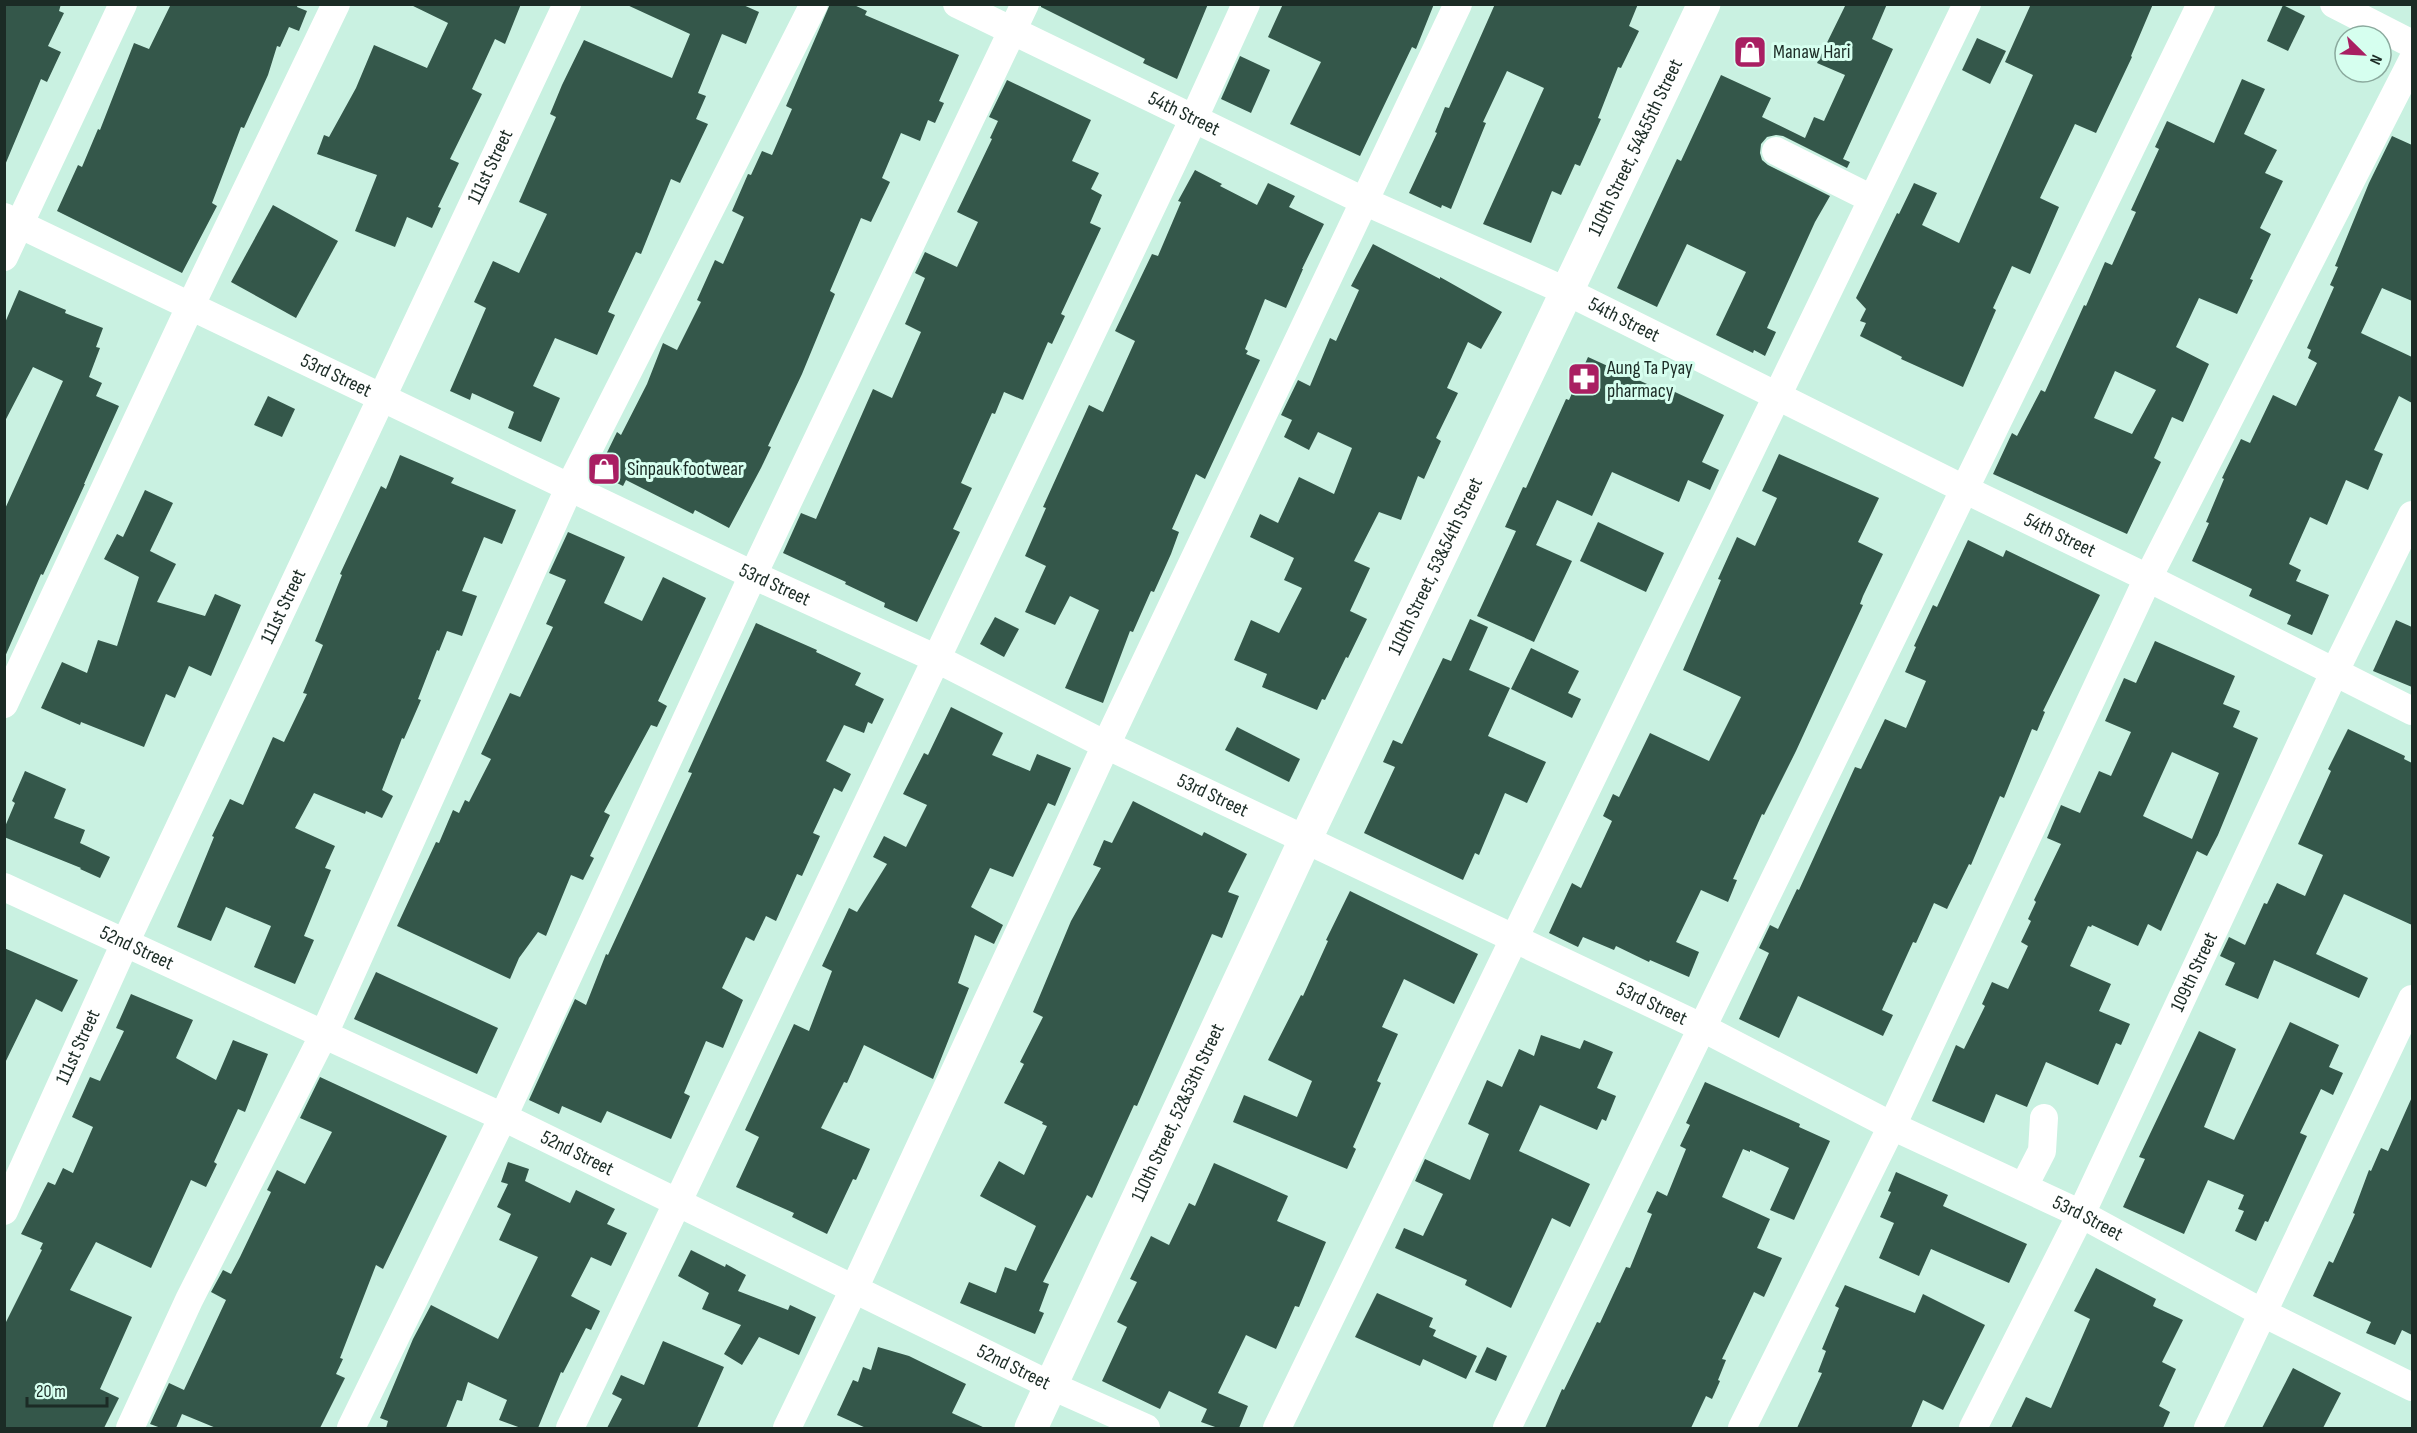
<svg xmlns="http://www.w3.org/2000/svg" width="2417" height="1433" viewBox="0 0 2417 1433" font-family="'Sofia Sans Condensed',sans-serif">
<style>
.building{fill:#34574a;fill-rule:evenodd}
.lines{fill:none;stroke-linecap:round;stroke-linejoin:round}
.minor{stroke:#fff;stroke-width:28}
.secondary{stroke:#fff;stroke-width:33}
.labels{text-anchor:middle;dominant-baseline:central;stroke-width:6;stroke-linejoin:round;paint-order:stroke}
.poi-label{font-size:20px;fill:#1b2b25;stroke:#d6ffef;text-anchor:start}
.street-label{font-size:20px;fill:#1b2b25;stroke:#d6ffef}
</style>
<rect width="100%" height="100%" fill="#c9f1e1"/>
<!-- building -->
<g class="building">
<polygon points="4,4 61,4 59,11 64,13 48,46 61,52 47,82 41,79 5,165"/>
<polygon points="171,4 298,4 297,7 307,11 299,31 289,27 280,47 277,46 268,75 244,128 241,127 212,203 217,206 182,273 57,211 78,165 82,167 98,129 100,130 134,43 149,49"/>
<polygon points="409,4 521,4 505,44 495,39 472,89 482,94 450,159 459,163 438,207 441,208 432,228 407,217 395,247 355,231 377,175 317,154 324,135 329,137 356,88 374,45 427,68 448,23"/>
<polygon points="625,4 741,4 759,12 746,44 722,34 698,93 706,96 696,119 708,124 680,183 671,179 641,254 636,252 608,312 615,315 597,355 555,338 533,386 560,398 541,442 508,428 514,412 472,393 470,400 450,391 486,308 474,302 493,261 519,273 547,214 519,202 556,117 550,114 562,85 584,40 672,78 690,34"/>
<polygon points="830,4 852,4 867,11 865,15 959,55 939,101 944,103 935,123 928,120 920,141 901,133 882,178 890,182 871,222 861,218 830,291 835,294 802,374 768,446 771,447 761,468 729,528 695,510 693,514 626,480 623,486 597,473 617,432 621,435 647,384 663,343 677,350 701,302 697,300 715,260 723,264 744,217 732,211 748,174 751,175 762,151 772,155 792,109 786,106"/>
<polygon points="1041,4 1208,4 1177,79 1143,63 1145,59 1041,7"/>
<polygon points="1283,4 1434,4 1416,49 1412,47 1360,156 1290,124 1321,62 1268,37"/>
<polygon points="1495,4 1638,4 1629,26 1639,31 1621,68 1618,67 1598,118 1601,119 1580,166 1575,164 1561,195 1552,191 1531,243 1483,224 1544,88 1507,71 1483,122 1486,123 1451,209 1442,205 1441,208 1409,193 1437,133 1435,132 1445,107 1449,108"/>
<polygon points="1846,4 1887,4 1872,39 1893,49 1843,159 1850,162 1847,168 1783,136 1776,135 1767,137 1761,144 1760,153 1762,160 1768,165 1830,196 1815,222 1767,328 1776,332 1765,356 1754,350 1753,353 1716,335 1746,272 1687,244 1657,307 1617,288 1677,159 1681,161 1721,75 1771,98 1762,117 1805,138 1814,117 1824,121 1845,75 1817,63"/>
<polygon points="2031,4 2153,4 2131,56 2132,57 2096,133 2075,124 2040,198 2059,207 2030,274 2012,266 1993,308 1996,310 1963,387 1901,359 1902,357 1860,336 1866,323 1860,321 1866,309 1856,298 1897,213 1899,214 1914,183 1937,193 1922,225 1959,243 2033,75 2005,62"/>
<polygon points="2283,5 2305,16 2288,51 2267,41"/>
<polygon points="1977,38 2006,51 1990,84 1962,70"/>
<polygon points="1240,56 1270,70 1251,113 1221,99"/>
<path d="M2242,79L2265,89L2244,134L2277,150L2265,173L2283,181L2260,228L2271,234L2250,279L2253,280L2237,314L2199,298L2176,347L2209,364L2183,422L2172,417L2154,458L2161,462L2127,534L1993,474L2012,433L2017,436L2041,390L2045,392L2084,305L2086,306L2105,262L2112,265L2136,212L2131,210L2159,149L2155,147L2167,121L2214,143ZM2115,371L2156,390L2132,434L2094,418Z"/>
<polygon points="1007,80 1091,120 1072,161 1099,173 1091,189 1102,195 1090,223 1101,228 1061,314 1065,316 1052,344 1048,342 1023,400 1004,392 995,414 992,413 961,483 972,488 953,529 960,532 917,622 884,607 885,603 845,584 846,582 783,553 801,513 816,519 873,389 892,398 921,332 905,324 925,278 915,273 925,252 957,267 978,222 957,212 992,139 990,138 998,121 989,117"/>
<polygon points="2392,136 2412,145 2412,301 2382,288 2361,333 2412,357 2412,403 2399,396 2374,450 2383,454 2368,490 2346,480 2327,525 2310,517 2289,564 2301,570 2296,581 2329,595 2312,635 2287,624 2291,615 2249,596 2252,589 2192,561 2209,523 2206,522 2224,479 2222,478 2241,439 2250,443 2273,395 2296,406 2317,363 2308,358 2311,350 2307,348 2334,287 2330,285 2338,267 2335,266 2369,183"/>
<polygon points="1195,170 1222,184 1220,186 1257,205 1268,183 1295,196 1289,207 1324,224 1302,269 1303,269 1286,308 1265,299 1245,349 1248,351 1246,354 1260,360 1205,479 1196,474 1172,529 1179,532 1171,554 1154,592 1151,591 1133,632 1130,631 1103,703 1065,688 1099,610 1070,596 1055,625 1025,612 1046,566 1025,556 1046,508 1043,507 1089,405 1103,412 1135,341 1115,331 1152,254 1158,256 1181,202 1178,201"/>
<polygon points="273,205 338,241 296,318 231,282"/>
<polygon points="1373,244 1440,279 1440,277 1502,312 1481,349 1468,342 1447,388 1458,393 1436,438 1441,441 1424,479 1418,476 1401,520 1379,512 1354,561 1370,568 1350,611 1367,619 1348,658 1346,657 1325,700 1322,699 1317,710 1262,687 1267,674 1234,660 1251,620 1279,633 1302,588 1284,580 1294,558 1250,537 1260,514 1278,523 1299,477 1334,494 1352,448 1318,432 1309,450 1284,437 1292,420 1281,415 1298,380 1310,386 1330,338 1336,341 1359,290 1351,286"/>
<polygon points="19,290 66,310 65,313 103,328 96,347 100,348 89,377 102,383 96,396 119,406 84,484 85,484 43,575 41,574 4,659 4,511 63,381 33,367 4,423 4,325"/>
<polygon points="1588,357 1658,389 1660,385 1724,415 1702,462 1719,470 1710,490 1688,480 1679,502 1612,472 1592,516 1557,500 1536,545 1572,561 1534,642 1477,616 1516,531 1505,527 1523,487 1526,488 1566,399 1569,400"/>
<polygon points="268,396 295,409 282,437 254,425"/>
<polygon points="1779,454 1879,498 1858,542 1883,554 1863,596 1860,604 1863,605 1796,751 1764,815 1762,814 1733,879 1737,880 1728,902 1701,890 1676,942 1699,952 1689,977 1650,960 1649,962 1616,946 1614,950 1583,937 1578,947 1549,933 1572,883 1581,888 1612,821 1603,816 1613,794 1619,797 1650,733 1709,761 1741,697 1683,670 1721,580 1718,579 1737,537 1755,546 1777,498 1762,491"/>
<polygon points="400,455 454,478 451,483 516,510 502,544 484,537 462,591 477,596 462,636 447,631 439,651 437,650 418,699 421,700 404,739 402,738 382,790 393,796 382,818 366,811 365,814 314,793 295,828 335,846 325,868 331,870 304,936 314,940 295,984 254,967 271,926 226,907 211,941 177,927 214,837 212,836 230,799 243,805 273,737 284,742 307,694 303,693 323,645 315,641 342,575 340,574 381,486 386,489"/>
<polygon points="145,490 173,503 150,551 176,564 157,602 205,616 215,594 241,605 211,676 189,666 175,698 166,694 144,747 81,722 80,725 41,708 62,662 87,673 98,640 117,646 139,577 104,559 117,534 123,537"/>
<polygon points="1598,522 1664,553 1646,592 1580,561"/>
<polygon points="568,532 625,557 604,603 642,621 663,577 706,598 658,701 667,706 657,727 651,725 604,812 610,815 590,856 594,858 583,880 571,875 546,936 538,932 519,958 510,979 397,926 436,842 439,843 453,810 459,813 465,800 469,802 491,759 481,754 510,693 520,697 553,627 546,624 566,580 549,573"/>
<polygon points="1968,540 2003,557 2006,550 2100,595 2043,711 2045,712 2037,731 2032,729 2004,798 2000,796 1971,865 1969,864 1947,909 1934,903 1916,943 1913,942 1882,1010 1893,1015 1883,1036 1798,996 1779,1038 1739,1019 1769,953 1759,948 1770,925 1778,929 1797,889 1799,890 1855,767 1861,769 1885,719 1906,728 1926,681 1905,672 1916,647 1914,646 1933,605 1937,607"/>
<polygon points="995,617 1019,629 1004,657 980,644"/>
<polygon points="1470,619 1488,627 1469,670 1510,688 1488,736 1546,762 1527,803 1505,793 1479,855 1475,853 1463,880 1364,833 1395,767 1383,762 1393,740 1402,744 1443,658 1451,661"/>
<polygon points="2396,620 2412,627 2412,687 2373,671"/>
<polygon points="756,623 817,650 816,652 861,673 855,685 884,699 872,724 868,722 864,733 844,725 826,761 851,774 842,792 834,788 813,833 820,836 802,876 797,874 776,921 766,916 754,941 746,937 722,988 743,1000 723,1048 706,1041 684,1093 690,1096 671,1139 607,1111 601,1123 562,1106 559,1114 529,1100 575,999 586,1005 606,954 608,955 692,773 688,772"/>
<path d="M2155,641L2235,676L2223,704L2240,711L2233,727L2258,738L2218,835L2207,856L2197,851L2161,931L2148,924L2138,946L2092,925L2091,927L2088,926L2070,966L2111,984L2099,1011L2130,1024L2121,1045L2116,1043L2098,1085L2046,1062L2027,1107L1996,1094L1984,1123L1932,1101L1956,1045L1964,1049L1985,1006L1982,1004L1992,982L2008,989L2028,946L2021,942L2031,921L2028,919L2036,902L2034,900L2061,844L2047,838L2052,826L2061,805L2080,813L2099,771L2111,776L2131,732L2105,721L2124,678L2136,683ZM2172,752L2219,773L2192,839L2143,816Z"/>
<polygon points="1531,648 1579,671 1568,693 1581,699 1572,718 1511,689"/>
<polygon points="951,707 1003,733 992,755 1030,771 1037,754 1071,768 1055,806 1048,803 1013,877 990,868 971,907 1003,925 994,944 975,935 958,983 969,988 933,1079 864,1045 847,1083 844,1082 821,1128 870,1149 856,1180 853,1179 827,1234 792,1217 794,1213 736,1187 759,1137 745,1130 794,1024 809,1031 832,971 822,966 849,908 857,912 887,864 873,857 884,836 906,847 927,805 903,794 924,753 928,755"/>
<polygon points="1237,727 1300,759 1289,782 1225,750"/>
<polygon points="2348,729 2405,756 2404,759 2412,763 2412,925 2344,894 2316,954 2368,978 2359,998 2274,960 2258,999 2225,985 2235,963 2220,956 2229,937 2245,945 2264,903 2267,904 2277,883 2305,896 2323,855 2298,844 2331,771 2328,769"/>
<polygon points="25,771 66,789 54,818 85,830 80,843 110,857 100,878 80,869 81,868 4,837 4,829 15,803 12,801"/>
<polygon points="1133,801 1202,836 1204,832 1247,854 1228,892 1239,896 1222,938 1212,934 1137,1106 1134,1105 1092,1198 1087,1195 1043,1282 1049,1284 1039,1311 1044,1313 1035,1334 960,1303 969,1282 996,1293 1005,1267 1016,1271 1036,1226 980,1196 999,1161 1024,1175 1047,1126 1042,1124 1043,1122 1004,1103 1024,1064 1020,1062 1043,1017 1033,1012 1071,921 1101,868 1093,865 1104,840 1112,843"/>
<polygon points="1350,891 1478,954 1454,1004 1404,979 1382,1027 1398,1034 1377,1081 1381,1083 1353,1147 1356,1149 1347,1169 1233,1122 1244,1095 1297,1117 1312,1081 1268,1060 1301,995 1303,996 1328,941 1326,940"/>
<polygon points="4,948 78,980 62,1012 36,999 4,1065"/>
<polygon points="376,972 498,1028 477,1074 354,1019"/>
<polygon points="131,994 193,1020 176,1058 216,1080 233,1040 268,1054 245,1112 238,1109 214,1162 217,1164 206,1187 191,1180 151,1268 96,1242 70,1290 132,1317 100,1389 119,1398 104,1428 4,1428 4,1326 42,1250 40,1249 43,1243 21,1234 48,1182 55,1185 63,1168 73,1173 93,1127 72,1117 90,1077 100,1081 124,1031 116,1028"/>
<polygon points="2290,1022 2339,1045 2329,1067 2343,1073 2333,1095 2321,1089 2300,1133 2307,1136 2268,1222 2265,1221 2256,1241 2235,1231 2244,1211 2238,1209 2244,1195 2208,1180 2184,1234 2123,1207 2145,1159 2139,1157 2199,1031 2236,1049 2204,1127 2234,1140"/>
<polygon points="1541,1035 1580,1049 1584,1040 1613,1052 1597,1088 1616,1096 1606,1121 1602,1119 1597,1130 1540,1105 1519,1151 1590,1184 1570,1227 1552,1218 1511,1308 1465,1285 1467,1280 1395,1248 1404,1228 1423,1236 1443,1194 1415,1181 1425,1159 1470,1180 1489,1134 1468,1124 1487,1080 1502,1087 1519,1049 1534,1056"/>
<polygon points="320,1077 447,1136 383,1269 376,1265 340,1358 343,1359 336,1374 345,1378 320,1428 216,1428 182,1414 176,1428 161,1428 150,1424 169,1383 184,1390 226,1300 211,1292 223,1270 231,1274 240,1257 271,1192 267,1190 277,1170 305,1184 332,1132 300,1118"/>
<polygon points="1705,1082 1800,1124 1799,1127 1830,1141 1794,1220 1770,1210 1789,1168 1750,1150 1750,1152 1743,1149 1722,1197 1770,1219 1757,1248 1782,1258 1764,1297 1754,1292 1722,1359 1726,1360 1718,1380 1720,1381 1712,1399 1706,1396 1691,1428 1545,1428 1562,1389 1564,1390 1597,1322 1600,1323 1626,1267 1630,1268 1652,1214 1647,1212 1657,1191 1667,1196 1686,1149 1680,1146 1690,1125 1686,1123"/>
<polygon points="2412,1097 2412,1335 2402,1330 2395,1345 2366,1333 2371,1322 2313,1296 2329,1261 2333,1263 2355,1214 2353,1213 2369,1170 2371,1171 2381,1148 2388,1151"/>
<polygon points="508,1162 529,1169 525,1181 570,1203 576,1190 615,1209 607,1224 627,1233 611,1266 591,1257 571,1296 600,1311 591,1330 586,1328 563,1373 561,1372 538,1428 521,1428 499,1420 507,1400 468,1382 462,1401 457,1400 446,1428 386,1428 388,1421 380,1418 413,1339 431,1305 498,1339 538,1257 499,1240 511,1214 497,1207 508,1184 501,1182"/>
<polygon points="1214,1163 1288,1196 1277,1221 1326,1242 1299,1307 1295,1306 1276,1349 1246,1335 1218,1393 1248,1406 1239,1428 1218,1428 1201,1422 1207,1409 1169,1391 1160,1409 1102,1381 1127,1327 1117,1322 1137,1282 1130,1279 1151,1236 1169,1245 1189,1203 1195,1206"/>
<polygon points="1896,1172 1948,1195 1943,1206 2027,1244 2009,1283 1931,1249 1919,1276 1879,1258 1894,1223 1880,1217 1891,1192 1888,1191"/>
<polygon points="691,1250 725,1267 726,1264 746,1275 738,1291 788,1310 790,1305 816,1317 799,1355 759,1337 742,1365 724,1354 741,1325 702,1309 709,1293 678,1276"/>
<polygon points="2096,1268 2156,1299 2153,1306 2183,1320 2162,1362 2176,1369 2159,1406 2170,1412 2163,1428 2011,1428 2026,1397 2051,1408 2090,1319 2074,1311"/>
<polygon points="1845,1285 1915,1313 1923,1294 1985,1325 1943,1410 1923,1400 1911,1428 1797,1428 1822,1373 1818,1372 1826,1351 1822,1349 1839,1308 1835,1306"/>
<polygon points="1377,1293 1433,1318 1429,1327 1436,1330 1433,1336 1477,1356 1466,1379 1423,1359 1420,1366 1355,1337"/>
<polygon points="663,1341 724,1367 697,1428 607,1428 622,1399 612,1394 621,1375 644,1385"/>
<polygon points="878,1347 909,1356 966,1384 952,1413 985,1428 866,1428 837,1415 853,1380 858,1382 863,1367 871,1370"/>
<polygon points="1487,1347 1507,1356 1496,1381 1475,1372"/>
<polygon points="2293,1368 2341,1393 2323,1428 2262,1428"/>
</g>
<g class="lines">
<!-- minor -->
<g class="minor">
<path id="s1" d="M957,4L1366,202L1568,292L1966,490L2148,578L2412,711"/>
<polyline points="2334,4 2412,44"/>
<polyline points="1776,151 1872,199"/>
<path id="s2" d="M4,217L753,575L937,659L1106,745L1703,1028L1892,1126L2081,1214L2263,1313L2412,1387"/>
<polyline points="4,257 123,4"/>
<polyline points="4,704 190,307 336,4"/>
<path id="s3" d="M4,887L503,1117L1052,1386L1146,1428"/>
<polyline points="2024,1186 2042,1151 2044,1118"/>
<path id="s4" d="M4,1211L125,943L567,4"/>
<polyline points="130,1428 189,1300 324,1034 570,486 814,4"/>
<polyline points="351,1428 503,1117 753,575 1025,4"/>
<polyline points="570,1428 1194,118 1246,4"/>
<polyline points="787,1428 854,1289 1106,745 1458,4"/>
<polyline points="1277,1428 1967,4"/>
<polyline points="1507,1428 2201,4"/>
<polyline points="1742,1428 1892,1126 2148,578 2412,61"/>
<path id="s5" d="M1973,1428L2081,1214L2334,673L2412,515"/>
<polyline points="2208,1428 2412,999"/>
</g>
<!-- secondary -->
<path class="secondary" id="s6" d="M1031,1428L1305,840L1704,4"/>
</g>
<!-- icons -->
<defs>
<g id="shop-square" transform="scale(1.725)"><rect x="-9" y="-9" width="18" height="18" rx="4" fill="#a91f62" stroke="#d6ffef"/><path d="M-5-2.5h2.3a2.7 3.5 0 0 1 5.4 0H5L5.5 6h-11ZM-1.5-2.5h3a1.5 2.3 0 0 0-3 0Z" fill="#fff"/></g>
<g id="pharmacy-square" transform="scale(1.725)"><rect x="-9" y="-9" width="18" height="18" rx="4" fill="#a91f62" stroke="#d6ffef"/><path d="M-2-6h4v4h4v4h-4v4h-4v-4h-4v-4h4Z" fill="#fff"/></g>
</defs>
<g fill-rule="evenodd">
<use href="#shop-square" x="1750" y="52"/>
<use href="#pharmacy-square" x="1584" y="379"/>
<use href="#shop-square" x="604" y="469"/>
</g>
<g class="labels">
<!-- poi labels -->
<g class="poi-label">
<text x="1773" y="52">Manaw Hari</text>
<text x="1607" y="368">Aung Ta Pyay<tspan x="1607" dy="23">pharmacy</tspan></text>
<text x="627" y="469">Sinpauk footwear</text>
</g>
<!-- street labels -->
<g class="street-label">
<text stroke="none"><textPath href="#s1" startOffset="252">54th Street</textPath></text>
<text stroke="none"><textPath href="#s6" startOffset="1416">110th Street, 54&amp;55th Street</textPath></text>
<text stroke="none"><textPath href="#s4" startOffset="1152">111st Street</textPath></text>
<text stroke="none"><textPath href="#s1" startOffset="738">54th Street</textPath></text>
<text stroke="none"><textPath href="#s2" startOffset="368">53rd Street</textPath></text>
<text stroke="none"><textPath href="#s1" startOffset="1224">54th Street</textPath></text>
<text stroke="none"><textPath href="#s6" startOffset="952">110th Street, 53&amp;54th Street</textPath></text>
<text stroke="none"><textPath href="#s2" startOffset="854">53rd Street</textPath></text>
<text stroke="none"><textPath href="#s4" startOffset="666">111st Street</textPath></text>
<text stroke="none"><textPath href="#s2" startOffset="1340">53rd Street</textPath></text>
<text stroke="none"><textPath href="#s3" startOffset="146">52nd Street</textPath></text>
<text stroke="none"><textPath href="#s5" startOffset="507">109th Street</textPath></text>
<text stroke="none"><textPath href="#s2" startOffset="1826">53rd Street</textPath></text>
<text stroke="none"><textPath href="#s4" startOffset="180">111st Street</textPath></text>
<text stroke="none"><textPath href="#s6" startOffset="348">110th Street, 52&amp;53th Street</textPath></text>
<text stroke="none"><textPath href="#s3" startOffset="632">52nd Street</textPath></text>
<text stroke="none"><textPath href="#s2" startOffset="2312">53rd Street</textPath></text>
<text stroke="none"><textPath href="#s3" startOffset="1118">52nd Street</textPath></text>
</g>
</g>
<!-- border -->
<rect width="2417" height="1433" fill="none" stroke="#1b2b25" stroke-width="12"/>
<!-- north arrow -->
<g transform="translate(2363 54) rotate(114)"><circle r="28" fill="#d6ffef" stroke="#8baa9e" stroke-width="1.5"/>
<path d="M0-4.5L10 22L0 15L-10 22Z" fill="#a91f62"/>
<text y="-9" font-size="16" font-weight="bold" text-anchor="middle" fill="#1b2b25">N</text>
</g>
<!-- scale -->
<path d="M27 1397v9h80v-9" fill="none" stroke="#1b2b25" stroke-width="3"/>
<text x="36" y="1397" font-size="18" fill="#1b2b25" stroke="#d6ffef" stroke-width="4.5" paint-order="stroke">20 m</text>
</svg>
